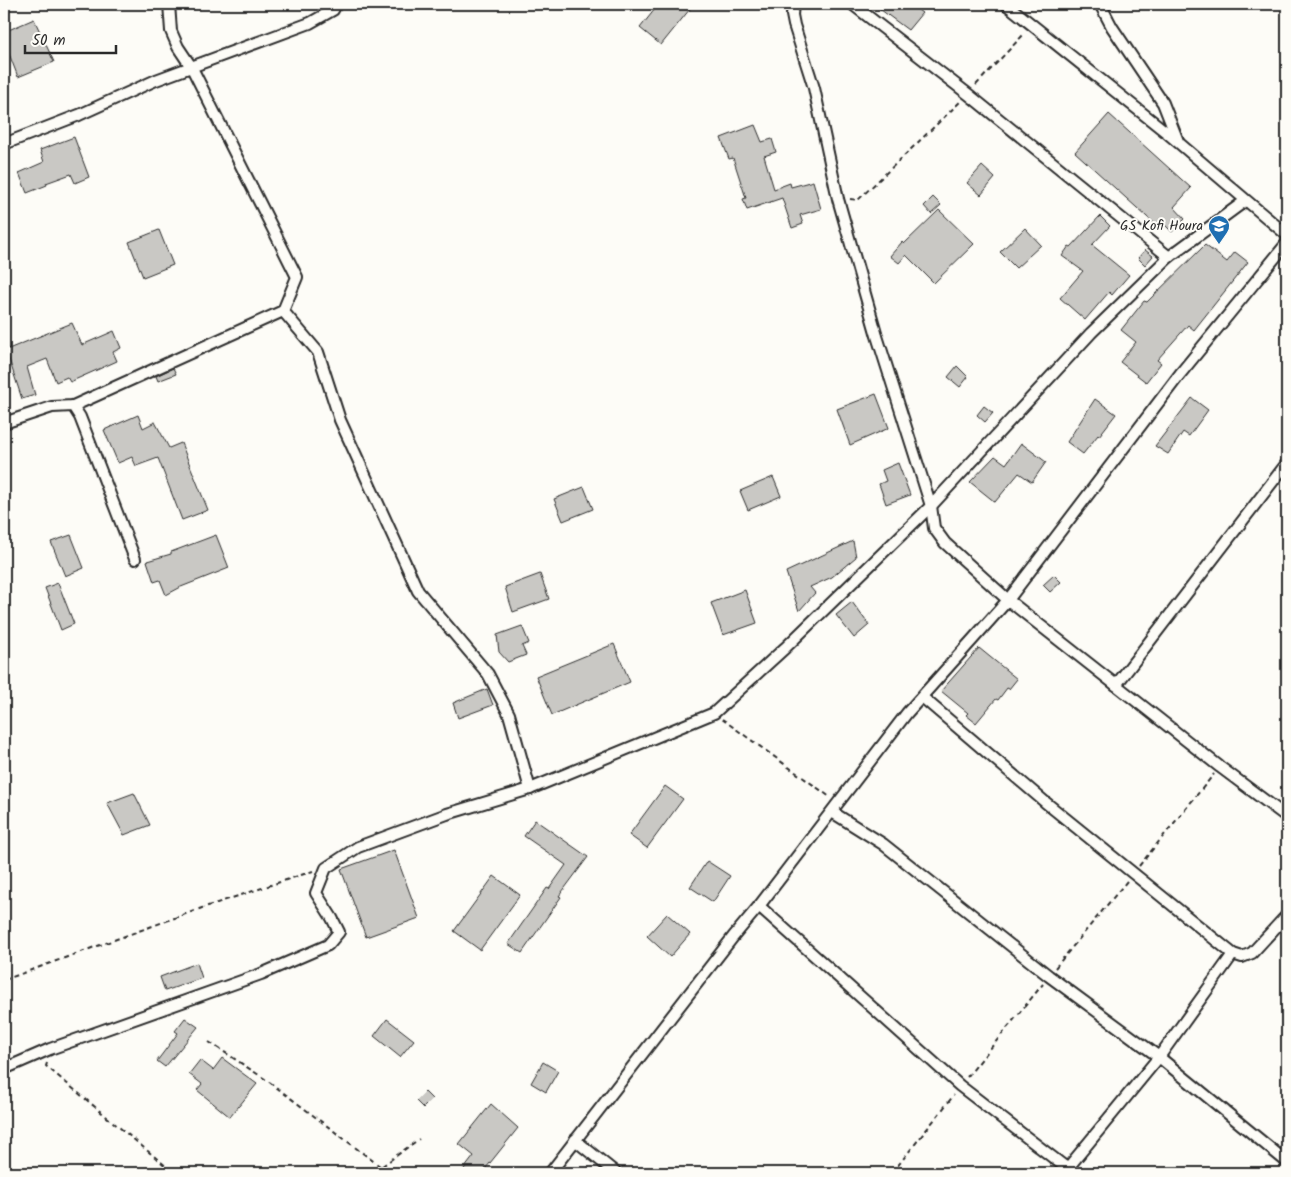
<svg xmlns="http://www.w3.org/2000/svg" width="1291" height="1177" viewBox="0 0 1291 1177" font-family="Kalam,sans-serif">
<style>
.building{fill:#c9c8c4;stroke:#2b2b2b}
.lines{fill:none;stroke-linecap:round;stroke-linejoin:round}
.street-casing{stroke:#2b2b2b;stroke-width:14}
.path{stroke:#2b2b2b;stroke-width:2;stroke-dasharray:5 4;stroke-linecap:butt}
.street{stroke:#fdfcf7;stroke-width:10}
.labels{text-anchor:middle;dominant-baseline:central;stroke-width:4;stroke-linejoin:round;paint-order:stroke}
.poi-label{font-size:14px;fill:#2b2b2b;stroke:#fdfcf7;text-anchor:end}
</style>
<rect width="100%" height="100%" fill="#fdfcf7"/>
<filter id="ink" filterUnits="userSpaceOnUse"><feTurbulence type="fractalNoise" baseFrequency=".02" numOctaves="2"/><feDisplacementMap in="SourceGraphic" scale="10" xChannelSelector="R" yChannelSelector="G"/><feConvolveMatrix kernelMatrix="1 2 1 2 8 2 1 2 1" color-interpolation-filters="sRGB"/></filter>
<g filter="url(#ink)">
<!-- building -->
<g class="building">
<polygon points="659,4 694,4 661,45 640,28"/>
<polygon points="873,4 910,4 922,13 908,30"/>
<polygon points="34,19 54,62 18,77 4,41 4,32"/>
<polygon points="1109,114 1191,188 1174,207 1185,219 1172,232 1161,221 1157,226 1075,152"/>
<polygon points="755,125 762,142 772,139 776,152 764,156 774,189 790,183 791,187 813,181 821,209 800,215 803,224 792,228 782,198 747,210 743,199 746,198 733,158 729,159 721,138"/>
<polygon points="74,137 89,177 75,183 71,174 46,183 47,185 27,193 19,173 44,162 40,150"/>
<polygon points="982,166 995,178 981,195 967,183"/>
<polygon points="933,197 941,205 931,214 924,206"/>
<polygon points="939,210 974,244 934,283 906,255 899,263 890,256 902,242 904,244"/>
<polygon points="1100,216 1110,226 1092,245 1129,275 1112,295 1109,292 1085,320 1060,298 1083,271 1062,256 1069,246 1071,247"/>
<polygon points="1025,228 1041,245 1016,268 1000,252"/>
<polygon points="159,230 173,265 143,277 129,242"/>
<polygon points="1205,245 1227,262 1235,252 1248,262 1194,330 1188,325 1157,360 1161,363 1146,382 1120,362 1136,342 1121,330 1144,301 1147,302"/>
<polygon points="1145,250 1153,256 1145,265 1138,258"/>
<polygon points="72,323 82,345 114,331 121,348 113,352 117,361 70,382 67,377 56,382 47,359 27,367 35,395 22,399 6,350"/>
<polygon points="957,366 968,377 960,387 948,377"/>
<polygon points="173,368 176,374 158,381 156,376"/>
<polygon points="876,394 889,428 850,445 837,409"/>
<polygon points="1192,398 1208,410 1189,436 1183,432 1168,454 1155,446"/>
<polygon points="1095,399 1116,414 1099,436 1098,435 1083,454 1067,442"/>
<polygon points="984,406 993,413 985,422 977,415"/>
<polygon points="138,415 143,428 155,422 169,448 181,443 208,510 182,520 158,458 136,466 132,457 118,463 104,430"/>
<polygon points="1021,443 1046,462 1032,482 1019,473 995,502 970,482 995,456 1006,464"/>
<polygon points="898,463 910,495 886,504 879,484 886,481 882,470"/>
<polygon points="773,477 781,496 748,510 740,491"/>
<polygon points="584,487 593,509 563,521 554,499"/>
<polygon points="71,535 84,568 65,576 51,542"/>
<polygon points="216,535 229,568 181,587 166,595 160,580 154,582 147,561 171,554 171,552"/>
<polygon points="853,541 856,557 832,577 810,587 815,593 799,611 786,572"/>
<polygon points="540,574 549,599 513,612 505,587"/>
<polygon points="1054,575 1061,582 1050,592 1043,585"/>
<polygon points="58,583 74,624 61,630 45,588"/>
<polygon points="745,590 757,623 723,635 711,603"/>
<polygon points="852,602 869,625 854,638 836,615"/>
<polygon points="522,626 529,643 522,646 526,655 508,662 499,652 497,635"/>
<polygon points="614,644 630,682 552,715 536,676"/>
<polygon points="979,648 1017,679 1009,689 1007,688 998,700 996,699 976,723 966,715 968,713 941,691"/>
<polygon points="487,689 493,705 458,718 453,703"/>
<polygon points="665,786 683,799 647,848 629,835"/>
<polygon points="134,793 150,825 124,835 107,803"/>
<polygon points="535,820 588,857 559,896 561,897 522,953 508,944 547,888 549,889 566,865 524,836"/>
<polygon points="394,850 419,918 366,937 341,869"/>
<polygon points="707,861 730,876 713,902 690,887"/>
<polygon points="494,876 520,895 480,950 454,931"/>
<polygon points="667,914 690,934 670,957 647,936"/>
<polygon points="197,963 202,978 165,991 160,977"/>
<polygon points="185,1018 198,1027 165,1067 157,1061 178,1033 175,1031"/>
<polygon points="387,1019 414,1040 400,1057 374,1036"/>
<polygon points="222,1058 257,1084 230,1117 197,1090 202,1084 189,1074 200,1060 213,1070"/>
<polygon points="543,1062 558,1071 546,1092 531,1083"/>
<polygon points="425,1092 432,1099 423,1108 416,1101"/>
<polygon points="491,1104 518,1128 482,1173 461,1173 474,1156 459,1144"/>
</g>
<g class="lines">
<!-- street casing -->
<g class="street-casing">
<g id="street">
<polyline points="793,4 792,15 794,25 814,88 838,199 877,336 931,506 934,528 945,543 1008,600 1220,767 1287,817"/>
<polyline points="852,4 968,94 1169,257"/>
<polyline points="1006,4 1166,132 1287,235"/>
<polyline points="1100,4 1112,27 1163,103 1178,141"/>
<polyline points="4,144 79,115 156,80 310,23 333,10 336,4"/>
<polyline points="283,311 318,352 340,420 418,591 488,674 509,714 530,789"/>
<polyline points="73,406 80,417 135,559"/>
<polyline points="4,423 52,407 73,406 283,311 297,277 192,68 178,47 171,31 169,4"/>
<polyline points="1116,685 1287,463"/>
<polyline points="922,697 1045,802 1233,954 1242,957 1252,953 1287,915"/>
<polyline points="832,812 883,844 1049,976 1159,1057 1287,1162"/>
<polyline points="759,906 960,1086 1073,1173"/>
<polyline points="4,1069 50,1049 261,974 328,945 339,932 332,918 316,893 326,868 358,847 447,814 530,789 714,713 785,648 931,506 1091,333 1169,257 1245,201"/>
<polyline points="575,1140 616,1173"/>
<polyline points="1067,1169 1159,1057 1233,954"/>
<polyline points="550,1173 733,937 759,906 907,713 1008,600 1180,374 1287,243"/>
</g>
</g>
<!-- path -->
<g class="path">
<polyline points="976,85 1024,34"/>
<polyline points="850,199 858,200 961,101"/>
<polyline points="722,719 830,797"/>
<polyline points="1139,866 1214,774"/>
<polyline points="1055,968 1127,881"/>
<polyline points="4,980 202,908 313,871"/>
<polyline points="209,1042 268,1081 381,1167"/>
<polyline points="47,1063 46,1066 174,1173"/>
<polyline points="967,1077 1043,984"/>
<polyline points="376,1173 381,1167 419,1139"/>
<polyline points="892,1173 954,1095"/>
</g>
<!-- street -->
<use href="#street" class="street"/>
</g>
</g>
<!-- icons -->
<defs>
<g id="school-pin" transform="scale(1.125)"><path d="M0 17L-7.5 6A9.5 9.5 0 1 1 7.5 6Z" fill="#1f6fb2" stroke="#fdfcf7"/><path d="M0-5L7-2L0 1L-7-2ZM-4 1L0 2.5L4 1V4Q0 6-4 4Z" fill="#fff"/></g>
</defs>
<g fill-rule="evenodd">
<use href="#school-pin" x="1219" y="226"/>
</g>
<g class="labels">
<!-- poi labels -->
<g class="poi-label">
<text x="1203" y="226">GS Kofi Houra</text>
</g>
</g>
<!-- margin -->
<rect width="1291" height="1177" fill="none" stroke="#fdfcf7" stroke-width="20"/>
<rect x="10" y="10" width="1271" height="1157" fill="none" stroke="#2b2b2b" stroke-width="2" filter="url(#ink)"/>
<!-- scale -->
<path d="M25 45v8h91v-8" fill="none" stroke="#2b2b2b" stroke-width="2.5"/>
<text x="32" y="45" font-size="15" fill="#2b2b2b" stroke="#fdfcf7" stroke-width="4" paint-order="stroke">50 m</text>
</svg>
